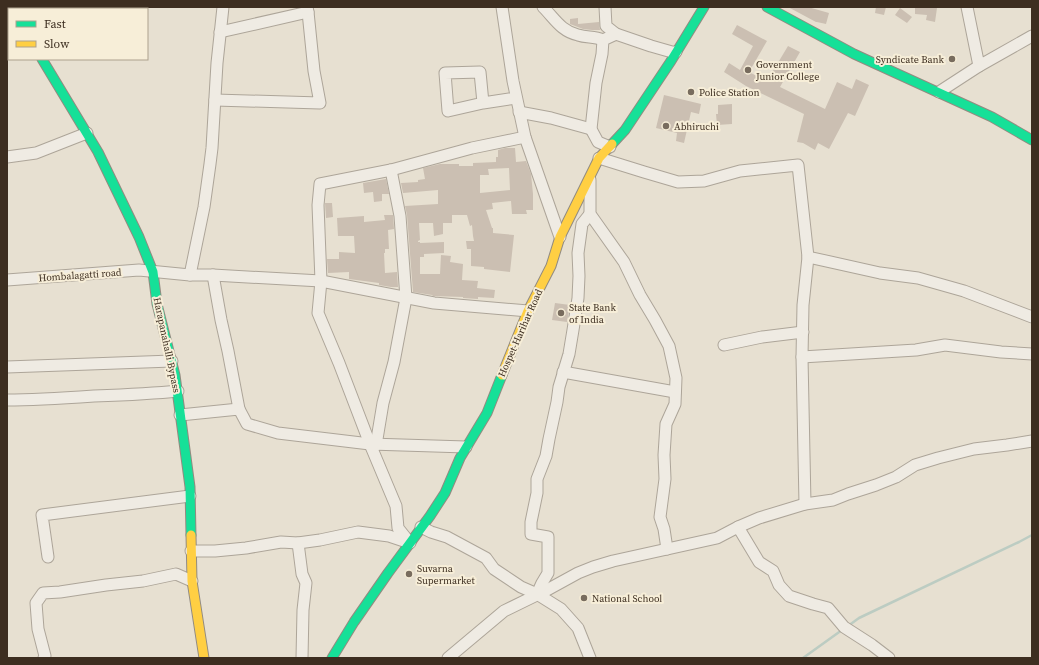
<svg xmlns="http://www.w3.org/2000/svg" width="1039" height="665" viewBox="0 0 1039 665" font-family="'Source Serif 4',serif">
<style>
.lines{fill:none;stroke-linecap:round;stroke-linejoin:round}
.stream{stroke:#bcccc2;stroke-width:2.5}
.building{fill:#cbbfb2;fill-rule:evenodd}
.street-casing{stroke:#ada599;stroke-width:13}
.fast-casing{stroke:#928b80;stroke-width:11}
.slow-casing{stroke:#928b80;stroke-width:11}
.street{stroke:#efebe3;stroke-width:11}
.fast{stroke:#16e098;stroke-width:9}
.slow{stroke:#ffcf43;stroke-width:9}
.poi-dot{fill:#786c5e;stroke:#f7eed8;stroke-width:1.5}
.labels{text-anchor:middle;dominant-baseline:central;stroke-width:4;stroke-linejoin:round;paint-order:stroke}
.poi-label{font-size:10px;fill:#3d2e20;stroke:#f7eed8;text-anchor:start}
.street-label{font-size:10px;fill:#3d2e20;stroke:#f7eed8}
</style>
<rect width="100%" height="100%" fill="#e7e0d1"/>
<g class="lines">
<!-- stream -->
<g class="stream">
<polyline points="848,626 859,618 1019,542 1032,535"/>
<polyline points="803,658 842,630"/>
</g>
</g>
<!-- building -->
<g class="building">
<polygon points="788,7 808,7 829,13 826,24 817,22 816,22"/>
<polygon points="876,7 886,7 884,15 875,13"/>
<polygon points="915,7 929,7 937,8 935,22 926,20 927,15 915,14"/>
<polygon points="900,8 912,17 907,23 895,15"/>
<polygon points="578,18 578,24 599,22 600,30 592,30 583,29 570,24 570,19"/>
<polygon points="737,25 767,41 749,72 767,81 788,46 800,52 780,87 825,109 837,82 852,89 856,79 869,85 855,116 848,113 829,149 818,143 815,150 803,143 797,142 804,114 746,86 724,72 729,63 740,70 753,46 732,34"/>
<polygon points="664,95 701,104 699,114 691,112 684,143 676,141 677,133 656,128"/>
<polygon points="732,104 732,124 717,125 716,114 718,114 718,105"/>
<path d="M505,148H515L516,162L526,161L531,174L533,194V210H526L527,214H512L511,201L492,203L493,209L486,210L492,228H493V233L514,235L510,272L484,269V267L471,266V249H467L466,241H474L473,236L472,225L470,226L467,215H452V223H443V234L434,236L433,223H419L420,240L418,241V242H420V243L444,242V253L424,254V257H420V274H440L441,255L451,256L450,262L463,264L462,280L478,281L477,288L495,290L494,298L478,297V299L463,298V297L433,296L432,295L413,292L407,215L405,206L438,204V190L403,193L401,183L418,182V180L425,179L423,168L440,164H459V166H473V163L496,162V157H498V150ZM509,168L510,190L480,193V175H489L488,169Z"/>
<polygon points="386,179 389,194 382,194 382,201 374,202 373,192 364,193 363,183"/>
<polygon points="325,203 332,203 333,217 326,218"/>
<polygon points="384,215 393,215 394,229 388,230 389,249 385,249 385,253 384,253 385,273 397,272 398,287 391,287 379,285 379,283 349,279 349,272 328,273 327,259 339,259 339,252 355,253 354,236 338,236 337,218 364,216 364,222 385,220"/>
<polygon points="555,303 570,305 567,322 552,320"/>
</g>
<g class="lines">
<!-- street casing -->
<g class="street-casing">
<g id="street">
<polyline points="502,7 513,81 525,137 560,237"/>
<path d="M543,7C555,19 561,31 578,35C587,38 594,36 603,40"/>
<polyline points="605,7 606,26 616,34"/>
<polyline points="967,7 979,66 1032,36"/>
<polyline points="95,9 106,7"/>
<polyline points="220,32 308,12 307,7"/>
<polyline points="939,92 979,66"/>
<polyline points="215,100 320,103 314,71 308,12"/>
<polyline points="483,103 480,72 445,73 448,111 483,103 516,98"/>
<polyline points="519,112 551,118 591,129"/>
<polyline points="610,147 598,142 591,129 596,83 602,54 603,40 616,34 651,46 672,52 676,52"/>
<polyline points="7,157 36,153 87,133"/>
<polyline points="599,158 644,172 678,182 704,181 740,171 798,165 808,257 880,273 918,278 964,291 1032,317"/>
<polyline points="590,180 590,214 624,262 640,295 655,320 669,346 676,378 675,404 666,424 664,455 665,479 660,517 664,529 667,549"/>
<polyline points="190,275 204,207 210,164 212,148 217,63 223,7"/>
<polyline points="213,275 221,320 228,351 239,409"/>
<polyline points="7,280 139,270 190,275 213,275 321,281 434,303 528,311"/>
<polyline points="724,345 762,337 803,332"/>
<polyline points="802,357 916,350 945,345 1001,352 1032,354"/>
<polyline points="7,367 172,361"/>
<polyline points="563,372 675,392"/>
<path d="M7,400C36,400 65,398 94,396C122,395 150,394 178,391"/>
<polyline points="180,415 239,409 247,424 278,433 370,444 466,447"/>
<polyline points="376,445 383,403 394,362 406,298 400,216 391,170"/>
<polyline points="805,504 802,357 803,305 808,257"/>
<polyline points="421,527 431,532 447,537 486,558 494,569 521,587 537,594"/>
<polyline points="738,527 759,562 773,571 779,585 789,596 813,604 828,608 844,627 872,645 889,658"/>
<polyline points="298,543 302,574 306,583 303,610 302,658"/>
<polyline points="191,551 215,551 246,548 281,542 298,543 320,540 358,532 389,536 410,543 398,528 396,506 370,444 339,363 318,313 321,281 318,205 320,184 391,170 472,148 525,137"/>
<polyline points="48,557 42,515 190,496"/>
<polyline points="44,658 45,656 38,629 36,603 43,593 60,592 106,585 143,581 176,574 192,581"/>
<polyline points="448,658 504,611 547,590 578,573 593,567 613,561 717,538 738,527 759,518 805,504 833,500 848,494 876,485 896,477 915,465 938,458 974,449 1007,445 1032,441"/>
<polyline points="590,658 578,628 561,609 537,594 542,583 548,573 548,537 531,534 531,522 537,493 537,479 546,456 549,439 557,402 559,387 569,354 573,330 578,298 579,276 578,253 582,224 590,214"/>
</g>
</g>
<!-- fast casing -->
<g class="fast-casing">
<g id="fast">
<polyline points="767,7 854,54 992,117 1032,140"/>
<polyline points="42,59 98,152 139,237 153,272 157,304 175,375 190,487 191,535"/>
<polyline points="612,144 625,130 671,61 704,7"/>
<polyline points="332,658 354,622 388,573 430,516 445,493 460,458 487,413 502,375"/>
</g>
</g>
<!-- slow casing -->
<g class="slow-casing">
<g id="slow">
<polyline points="10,7 12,9"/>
<polyline points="502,375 528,311 551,266 560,237 599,158 612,144"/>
<polyline points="191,535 192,581 204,658"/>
</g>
</g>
<!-- street -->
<use href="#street" class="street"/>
<!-- fast -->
<use href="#fast" class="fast"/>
<!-- slow -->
<use href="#slow" class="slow"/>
</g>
<!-- markers -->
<g class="poi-dot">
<circle cx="952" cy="59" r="4"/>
<circle cx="748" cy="70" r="4"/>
<circle cx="691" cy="92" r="4"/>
<circle cx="666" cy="126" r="4"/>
<circle cx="561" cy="313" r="4"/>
<circle cx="409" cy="574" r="4"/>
<circle cx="584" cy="598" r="4"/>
</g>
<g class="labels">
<!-- poi labels -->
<g class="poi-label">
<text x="944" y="59" text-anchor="end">Syndicate Bank</text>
<text x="756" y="64">Government<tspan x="756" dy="12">Junior College</tspan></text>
<text x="699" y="92">Police Station</text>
<text x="674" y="126">Abhiruchi</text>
<text x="569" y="307">State Bank<tspan x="569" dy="12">of India</tspan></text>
<text x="417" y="568">Suvarna<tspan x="417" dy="12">Supermarket</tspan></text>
<text x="592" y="598">National School</text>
</g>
<!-- street labels -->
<g class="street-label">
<text transform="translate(80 275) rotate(-4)">Hombalagatti road</text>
<text transform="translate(520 333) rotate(-66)">Hospet-Harihar Road</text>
<text transform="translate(167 345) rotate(78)">Harapanahalli Bypass</text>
</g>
</g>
<!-- border -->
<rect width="1039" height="665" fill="none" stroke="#3d2e20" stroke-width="16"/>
<!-- legend -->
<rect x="8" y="8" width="140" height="52" fill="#f7eed8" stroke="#ada18e"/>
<rect x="16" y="21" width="20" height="6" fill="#16e098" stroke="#ada18e"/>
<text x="44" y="28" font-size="12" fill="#3d2e20">Fast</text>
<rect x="16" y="41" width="20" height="6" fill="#ffcf43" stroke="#ada18e"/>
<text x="44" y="48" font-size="12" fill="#3d2e20">Slow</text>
</svg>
